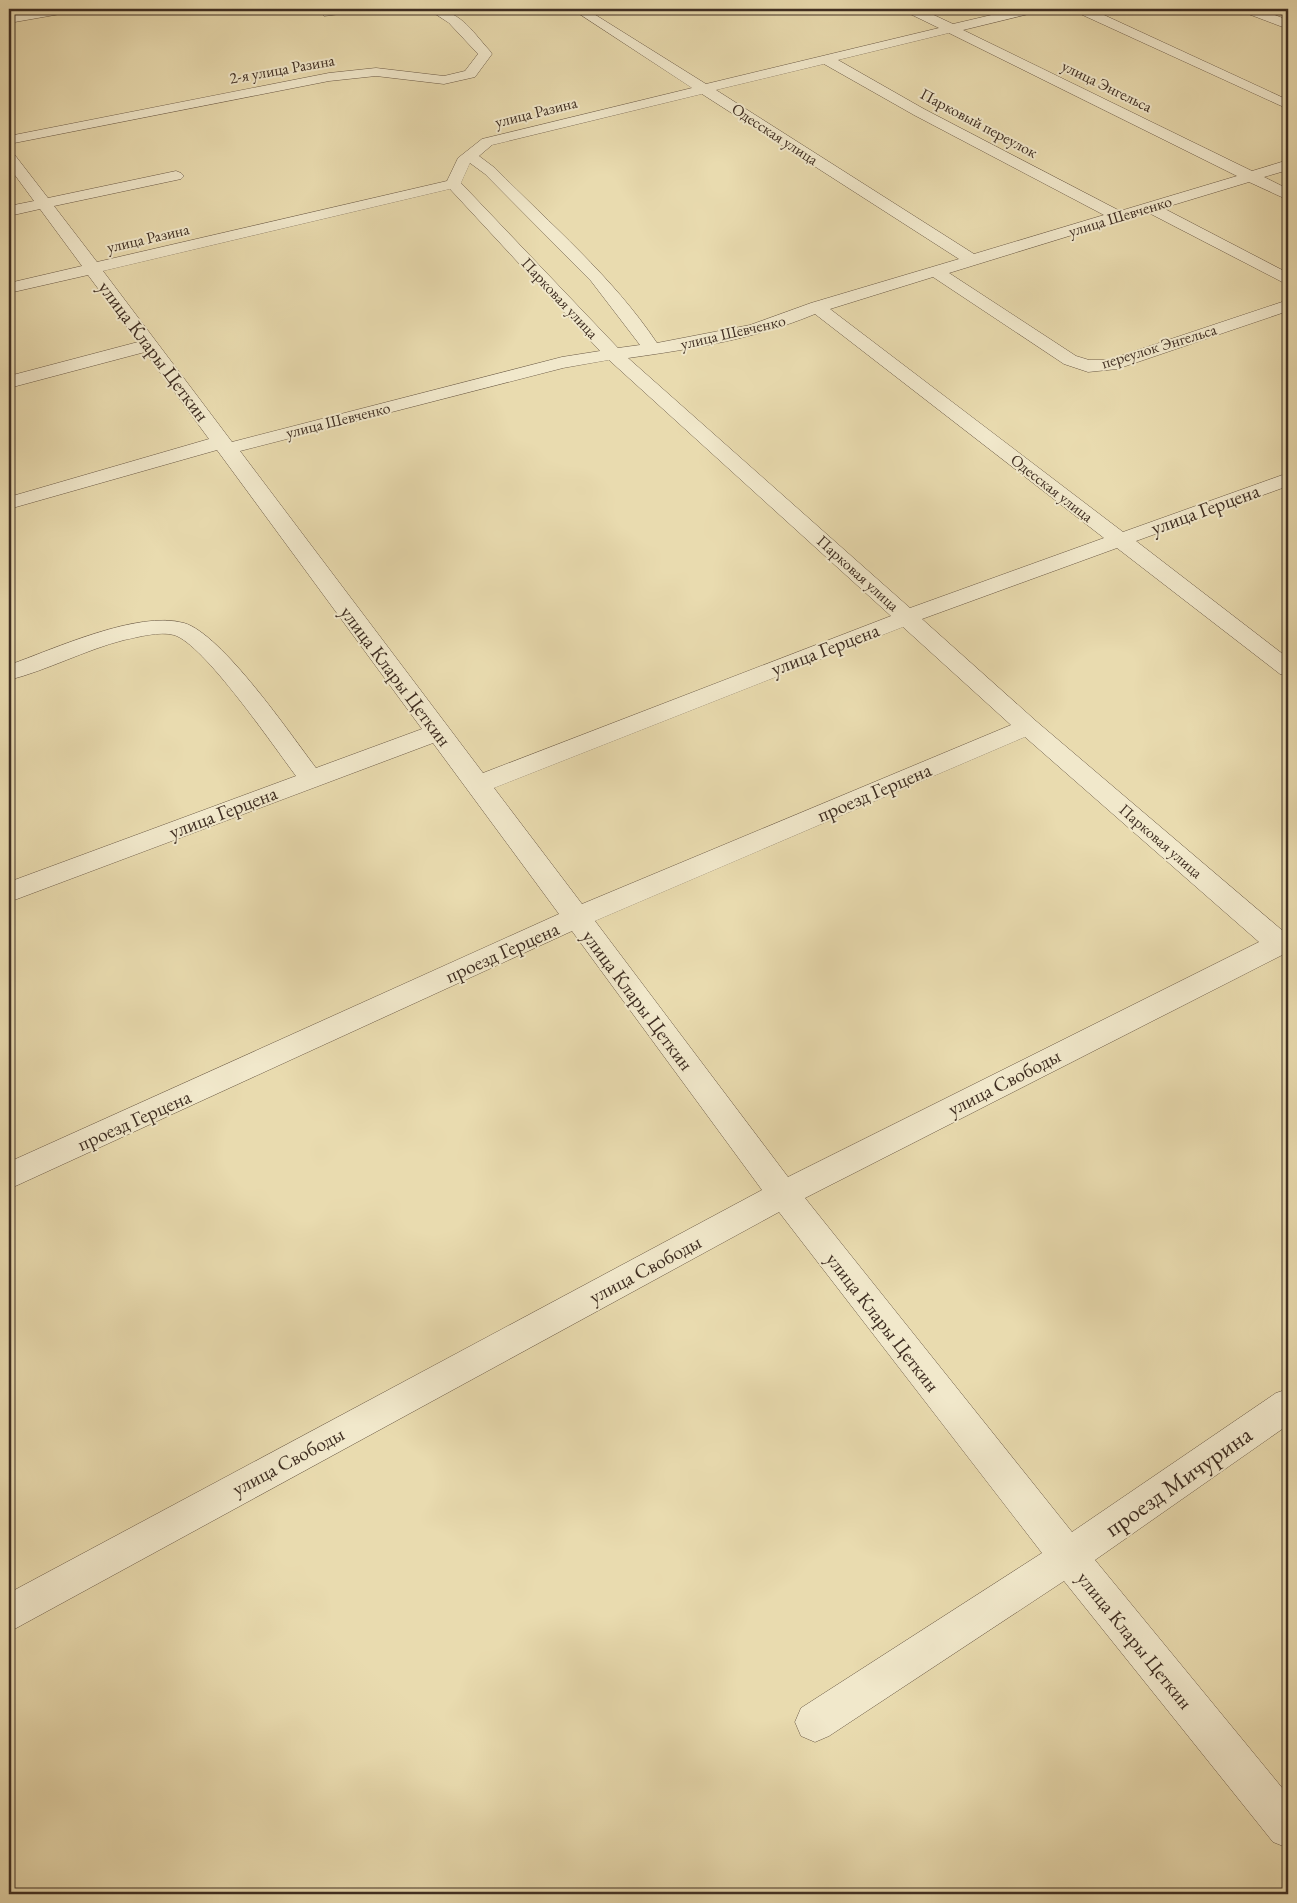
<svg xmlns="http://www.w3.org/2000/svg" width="1297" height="1903" viewBox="0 0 1297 1903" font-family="'EB Garamond',serif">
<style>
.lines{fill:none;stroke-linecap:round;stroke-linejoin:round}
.minor-casing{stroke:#6a5945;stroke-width:1}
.minor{fill:#f1e8cb;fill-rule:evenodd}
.labels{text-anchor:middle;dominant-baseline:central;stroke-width:4;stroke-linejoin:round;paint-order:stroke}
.far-street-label{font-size:16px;fill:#3f2e22;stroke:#f1e8cb}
.street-label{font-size:20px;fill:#3f2e22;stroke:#f1e8cb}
.near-street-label{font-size:24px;fill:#3f2e22;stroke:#f1e8cb}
</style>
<rect width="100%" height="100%" fill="#e9dbaf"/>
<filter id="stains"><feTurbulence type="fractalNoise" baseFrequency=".004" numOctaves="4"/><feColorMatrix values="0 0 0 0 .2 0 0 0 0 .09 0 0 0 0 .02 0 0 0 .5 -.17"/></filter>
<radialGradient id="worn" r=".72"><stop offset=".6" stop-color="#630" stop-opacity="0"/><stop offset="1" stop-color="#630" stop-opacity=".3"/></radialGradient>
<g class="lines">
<!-- minor casing -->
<g class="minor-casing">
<g id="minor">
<polygon points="45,9 72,9 66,13 9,23 9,15"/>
<polygon points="331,9 354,9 348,13 324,16 323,13 324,10"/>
<path d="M428,9C460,9 470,29 490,51L492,54L475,77L444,84L376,76L329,81L9,144V136L329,73L376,68L444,76L465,71L478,54L449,23Z"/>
<path d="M572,9H586L706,84L939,28L906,12L905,9H921L953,24L1017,9H1038L1037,12L963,30L1252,171L1288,160V170L1264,177L1288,189V200L1249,182L1163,208L1288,273V285L1147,212L949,273L1076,356L1089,360H1108L1288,300V311L1117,369L1088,372L1064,364L933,277L830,309L1123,532L1288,473V486L1136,541L1288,658V676L1280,674L1117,548L922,619L1036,721L1283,931L1288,930V952L805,1198L1072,1532L1276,1393L1288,1389V1425L1095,1560L1288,1795V1848L1273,1842L1064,1581L829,1736L815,1742L801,1736L795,1722L801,1708L1042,1553L779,1212L9,1632V1593L762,1190L572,931L9,1189V1162L559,914L433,743L9,902V882L296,776C274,747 204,644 174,635C159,631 139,637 124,640C85,650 48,670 9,680V665C54,649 138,610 184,623C222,634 291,735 316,768L422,729L217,450L9,509V497L209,439L145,352L9,388V376L138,342L88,275L9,293V283L82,266L40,209L9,216V206L34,201L9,167V153L14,154L48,198L176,171L181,173L184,176L181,179L54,206L97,262L447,181L458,158L482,139L692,88ZM949,33L1237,176L1120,211L924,109L838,60ZM824,64L914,115L1104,215L974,254L716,90ZM702,94L959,259L811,303L750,325L657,343C612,276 551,225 495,168L479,156L492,145ZM470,163L485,174L591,281L640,345L618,348L461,183ZM450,189L600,351L562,357L232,442L103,271ZM815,314L1104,538L910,608L628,358C692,349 755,339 815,314ZM609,360L891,616L483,773L240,451L563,368ZM903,627L1011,725L582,904L494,788ZM1025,737L1259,942L788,1177L595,921Z"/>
<polygon points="1075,9 1091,9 1288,100 1288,109 1076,12"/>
<polygon points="1242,9 1259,9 1288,20 1288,29 1243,12"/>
</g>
</g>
<!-- minor -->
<use href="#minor" class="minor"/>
</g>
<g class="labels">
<!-- far-street labels -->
<g class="far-street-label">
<text transform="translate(282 69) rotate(-10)">2-я улица Разина</text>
<text transform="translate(1107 86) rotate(26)">улица Энгельса</text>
<text transform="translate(536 112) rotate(-14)">улица Разина</text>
<text transform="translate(979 123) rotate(28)">Парковый переулок</text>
<text transform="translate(775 134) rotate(33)">Одесская улица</text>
<text transform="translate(1120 216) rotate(-17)">улица Шевченко</text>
<text transform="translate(148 238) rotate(-13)">улица Разина</text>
<text transform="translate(560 298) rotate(47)">Парковая улица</text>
<text transform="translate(733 332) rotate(-13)">улица Шевченко</text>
<text transform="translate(1159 346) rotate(-17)">переулок Энгельса</text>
<text transform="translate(338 420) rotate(-14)">улица Шевченко</text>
<text transform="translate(1052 488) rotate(38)">Одесская улица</text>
<text transform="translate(858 573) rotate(42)">Парковая улица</text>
<text transform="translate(1161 841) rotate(41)">Парковая улица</text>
</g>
<!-- street labels -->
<g class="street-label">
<text transform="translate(154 351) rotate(53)">улица Клары Цеткин</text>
<text transform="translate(1205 509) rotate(-20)">улица Герцена</text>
<text transform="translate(825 649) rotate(-21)">улица Герцена</text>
<text transform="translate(396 676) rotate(53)">улица Клары Цеткин</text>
<text transform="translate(874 792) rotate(-23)">проезд Герцена</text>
<text transform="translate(223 812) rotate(-21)">улица Герцена</text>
<text transform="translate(502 952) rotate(-24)">проезд Герцена</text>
<text transform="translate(638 1000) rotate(53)">улица Клары Цеткин</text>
<text transform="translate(1004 1082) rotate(-27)">улица Свободы</text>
<text transform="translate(134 1120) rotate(-24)">проезд Герцена</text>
<text transform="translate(645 1269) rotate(-28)">улица Свободы</text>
<text transform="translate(883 1322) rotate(52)">улица Клары Цеткин</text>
<text transform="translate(288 1461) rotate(-28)">улица Свободы</text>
<text transform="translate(1135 1640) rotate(51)">улица Клары Цеткин</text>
</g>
<!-- near-street labels -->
<g class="near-street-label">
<text transform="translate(1178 1481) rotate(-35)">проезд Мичурина</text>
</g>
</g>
<!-- margin -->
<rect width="1297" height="1903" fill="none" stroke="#e9dbaf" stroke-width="30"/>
<rect x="10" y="10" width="1277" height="1883" fill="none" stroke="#3f2e22" stroke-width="2.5"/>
<rect x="15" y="15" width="1267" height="1873" fill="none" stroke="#3f2e22"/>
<rect width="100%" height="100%" filter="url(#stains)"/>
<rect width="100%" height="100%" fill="url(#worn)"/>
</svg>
